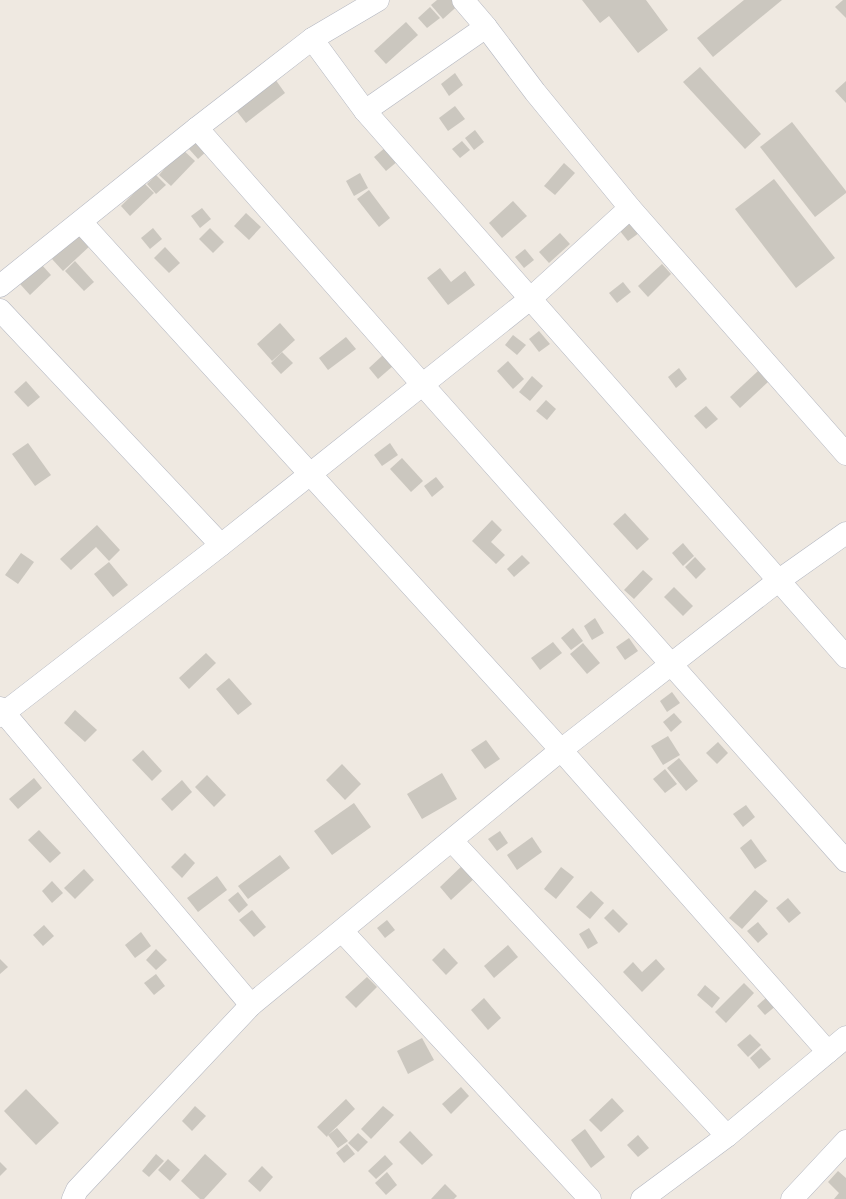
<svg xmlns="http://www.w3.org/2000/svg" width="846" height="1199" viewBox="0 0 846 1199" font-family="'Roboto Condensed',sans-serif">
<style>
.building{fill:#cbc7bf}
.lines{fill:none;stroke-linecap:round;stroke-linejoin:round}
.street-casing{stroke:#b4b7c1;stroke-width:23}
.street{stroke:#fff;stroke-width:22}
</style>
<rect width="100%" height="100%" fill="#efe9e1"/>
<!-- building -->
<g class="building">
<polygon points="437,0 463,0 463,1 443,19 431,5"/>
<polygon points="582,0 646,0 668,30 638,53 609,16 600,23"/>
<polygon points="744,0 782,0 713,57 697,38"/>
<polygon points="843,0 846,0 846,18 835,7"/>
<polygon points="430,7 440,18 427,28 418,18"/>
<polygon points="406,22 418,35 386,64 374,51"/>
<polygon points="700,67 761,134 745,149 683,82"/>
<polygon points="455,73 463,85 449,96 441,84"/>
<polygon points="275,79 285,93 246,123 235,109"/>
<polygon points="846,81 846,103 835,91"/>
<polygon points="455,106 465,119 448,131 439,118"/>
<polygon points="792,122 846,191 846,193 815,217 760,147"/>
<polygon points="475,130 484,142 474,150 465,138"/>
<polygon points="199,140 208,150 198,159 189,149"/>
<polygon points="462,141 470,150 460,158 452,149"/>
<polygon points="386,147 398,161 386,171 374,157"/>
<polygon points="182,149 195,161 171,186 159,175"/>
<polygon points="564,163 575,173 555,195 544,186"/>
<polygon points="360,173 368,188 354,196 346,181"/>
<polygon points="156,175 166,185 156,194 147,184"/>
<polygon points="774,179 835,258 796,288 735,209"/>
<polygon points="144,183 154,193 130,216 121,206"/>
<polygon points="369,190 390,218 379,227 357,199"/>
<polygon points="513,201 527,216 502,238 489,223"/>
<polygon points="202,208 211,219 200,228 191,216"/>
<polygon points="246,213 261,227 249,240 234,226"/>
<polygon points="630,223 639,233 628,241 620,231"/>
<polygon points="153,228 162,239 150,249 141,238"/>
<polygon points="210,228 224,242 213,253 199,239"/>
<polygon points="81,232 92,244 63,271 52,259"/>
<polygon points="560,233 570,244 549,263 539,252"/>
<polygon points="165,247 180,263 169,273 154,258"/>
<polygon points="525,249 534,260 524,268 515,257"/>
<polygon points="75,261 94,282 84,291 65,271"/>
<polygon points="41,264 51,275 30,295 20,284"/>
<polygon points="662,264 671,274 648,297 638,286"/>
<polygon points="440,268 451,282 465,271 475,285 448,305 427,278"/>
<polygon points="623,282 631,292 617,303 609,293"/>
<polygon points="280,323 295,340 272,361 257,344"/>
<polygon points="539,331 550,344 539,352 529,339"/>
<polygon points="513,335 526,345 517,355 505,345"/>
<polygon points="346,337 356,349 328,370 319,358"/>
<polygon points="282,352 293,363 281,374 271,363"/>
<polygon points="383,355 393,366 378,379 369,368"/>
<polygon points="508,361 524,379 513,389 497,371"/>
<polygon points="679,368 687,379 676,388 668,377"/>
<polygon points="758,371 768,382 740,408 730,397"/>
<polygon points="532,376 543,386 530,401 519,392"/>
<polygon points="26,381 40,397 28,407 14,392"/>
<polygon points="546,400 556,409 547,420 536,411"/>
<polygon points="706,406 718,419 706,429 694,416"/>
<polygon points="28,443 51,475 35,486 12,454"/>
<polygon points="390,443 398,455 382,466 374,455"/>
<polygon points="402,458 423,481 411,492 390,469"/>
<polygon points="436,477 444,487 432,497 424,486"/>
<polygon points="625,513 649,539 637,550 613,524"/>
<polygon points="492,520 502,530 491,542 505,555 496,564 472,541"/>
<polygon points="97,525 120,550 109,561 96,547 71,570 60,559"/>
<polygon points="683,543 694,556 683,566 672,553"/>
<polygon points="21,553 34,562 18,584 5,575"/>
<polygon points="522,555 530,563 514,577 507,569"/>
<polygon points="695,557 706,569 696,579 685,567"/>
<polygon points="109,562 128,585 113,597 94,574"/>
<polygon points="643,570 653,579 634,599 624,590"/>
<polygon points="674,587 693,606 683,616 664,597"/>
<polygon points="595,618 604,633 592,640 584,626"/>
<polygon points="573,628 583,641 571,650 561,638"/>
<polygon points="629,638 638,651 625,660 616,647"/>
<polygon points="553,642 562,653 540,670 531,658"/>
<polygon points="583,643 600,663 587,674 570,654"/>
<polygon points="206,653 216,663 189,689 179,678"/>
<polygon points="229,678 252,704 238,715 216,689"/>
<polygon points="672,692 680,703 667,712 660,701"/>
<polygon points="75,710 97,730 85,742 64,723"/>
<polygon points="674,713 682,722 671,732 663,722"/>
<polygon points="668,736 680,755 663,765 651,746"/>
<polygon points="486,740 500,759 485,769 471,750"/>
<polygon points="718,742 728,753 717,764 706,753"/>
<polygon points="143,750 162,771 152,781 132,760"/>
<polygon points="679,758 698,781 686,791 667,768"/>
<polygon points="342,764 361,784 345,800 326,780"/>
<polygon points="665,769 677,784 665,793 653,779"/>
<polygon points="442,773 457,799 422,819 407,794"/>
<polygon points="207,775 226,795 214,807 195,787"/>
<polygon points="34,778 42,788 18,809 9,799"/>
<polygon points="182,780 192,792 172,811 161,799"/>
<polygon points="354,803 371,827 332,855 314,831"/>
<polygon points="746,805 755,817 743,827 733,814"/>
<polygon points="39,830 61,853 50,863 28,840"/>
<polygon points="500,831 508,843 497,851 488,839"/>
<polygon points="532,837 542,852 517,870 507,855"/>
<polygon points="751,839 767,861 755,869 740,848"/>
<polygon points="185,853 195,863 182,878 171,867"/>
<polygon points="280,855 290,868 248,899 238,886"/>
<polygon points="465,863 477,876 451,900 440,887"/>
<polygon points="561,867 574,877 556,899 544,889"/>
<polygon points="84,869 94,880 75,899 64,888"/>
<polygon points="217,876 227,890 198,912 187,898"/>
<polygon points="52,881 63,893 52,903 42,891"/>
<polygon points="755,890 768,901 742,929 729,918"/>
<polygon points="591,891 604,903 590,919 576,907"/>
<polygon points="238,892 248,905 239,913 228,900"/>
<polygon points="788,898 801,913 789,923 776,908"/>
<polygon points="613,909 628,924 619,933 604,918"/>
<polygon points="252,910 266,927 254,937 239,920"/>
<polygon points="387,920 395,930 385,938 377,928"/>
<polygon points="758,922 768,934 758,943 747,931"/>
<polygon points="44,925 54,936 43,946 33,935"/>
<polygon points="589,928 598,943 588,949 579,934"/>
<polygon points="141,932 151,946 135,958 125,945"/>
<polygon points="508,945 518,957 494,978 484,966"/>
<polygon points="444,948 458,963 446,975 432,960"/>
<polygon points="156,949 167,960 156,970 146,960"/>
<polygon points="0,959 8,967 0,974"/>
<polygon points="656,959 665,969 642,992 623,972 633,962 642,972"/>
<polygon points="156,974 165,986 154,995 144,983"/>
<polygon points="367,977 377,987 356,1008 345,997"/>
<polygon points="744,983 754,993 726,1023 715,1012"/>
<polygon points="705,985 720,998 712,1008 697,995"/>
<polygon points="769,995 777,1005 765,1015 757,1006"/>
<polygon points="484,998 501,1018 488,1030 471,1010"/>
<polygon points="750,1034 761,1045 748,1057 737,1045"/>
<polygon points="422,1038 434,1060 408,1074 397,1051"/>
<polygon points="761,1048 771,1059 759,1069 750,1058"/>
<polygon points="461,1087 469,1096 451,1114 442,1104"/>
<polygon points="26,1089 59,1123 36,1145 4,1111"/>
<polygon points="612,1098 624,1111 601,1132 589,1120"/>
<polygon points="346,1099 355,1109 328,1135 337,1128 348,1141 338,1148 328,1135 327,1137 317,1127"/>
<polygon points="195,1106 206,1116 192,1131 182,1121"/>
<polygon points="383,1106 394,1115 371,1139 361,1129"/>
<polygon points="585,1129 605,1157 591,1168 571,1140"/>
<polygon points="410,1131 433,1155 422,1165 399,1142"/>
<polygon points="358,1133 368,1142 358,1152 348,1143"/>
<polygon points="638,1135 649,1148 638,1157 627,1145"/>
<polygon points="347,1144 355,1154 344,1163 336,1153"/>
<polygon points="156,1154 164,1161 149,1177 142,1171"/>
<polygon points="205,1154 227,1174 204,1199 200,1199 181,1181"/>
<polygon points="385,1155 393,1164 376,1179 368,1171"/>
<polygon points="168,1159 180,1170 170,1181 158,1170"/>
<polygon points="0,1162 7,1169 0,1176"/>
<polygon points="262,1166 273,1177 260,1192 248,1181"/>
<polygon points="838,1171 846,1178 846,1199 834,1199 839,1193 828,1182"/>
<polygon points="387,1172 397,1185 386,1195 375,1183"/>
<polygon points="445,1184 457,1196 454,1199 431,1199"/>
</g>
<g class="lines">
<!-- street casing -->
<g class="street-casing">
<g id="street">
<polyline points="463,0 486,27 535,92 630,208 846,454"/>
<polyline points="312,39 365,111 846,657"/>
<polyline points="365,111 486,27"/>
<polyline points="197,128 422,384 846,861"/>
<polyline points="81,222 561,750 828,1052"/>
<polyline points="0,286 197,128 312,39 378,0"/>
<polyline points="0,310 221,545"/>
<polyline points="0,708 251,1005"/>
<polyline points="0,716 221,545 530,299 630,208"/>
<polyline points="452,841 727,1136"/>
<polyline points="342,931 590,1199"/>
<polyline points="73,1199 77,1190 251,1005 561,750 778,581 846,533"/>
<polyline points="642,1199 727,1136 846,1037"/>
<polyline points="792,1199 846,1141"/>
</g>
</g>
<!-- street -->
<use href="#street" class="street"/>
</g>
</svg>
